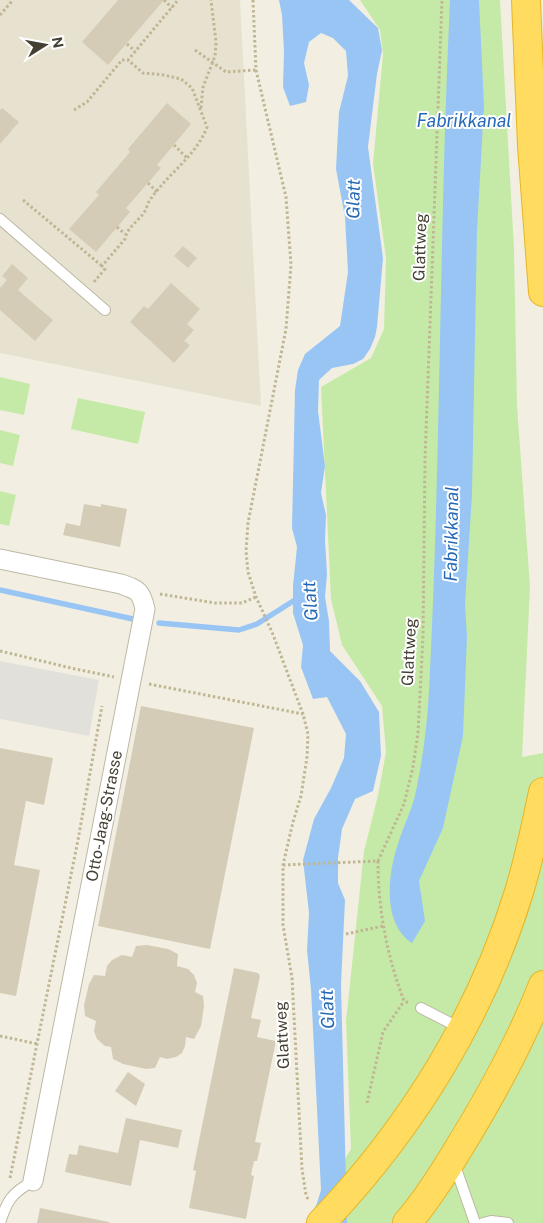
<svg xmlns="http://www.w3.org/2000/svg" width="543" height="1223" viewBox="0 0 543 1223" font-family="'Public Sans',sans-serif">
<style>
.residential{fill:#e7e2cf}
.green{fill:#c5eaa7}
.parking{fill:#e2e0db}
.water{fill:#99c5f4}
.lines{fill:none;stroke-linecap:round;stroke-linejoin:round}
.stream{stroke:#99c5f4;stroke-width:5.5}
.building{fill:#d4ccb7}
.service-casing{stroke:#beb8a4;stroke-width:12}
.minor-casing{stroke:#beb8a4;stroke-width:21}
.motorway-casing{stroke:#e7b527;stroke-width:30}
.path{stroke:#c1b694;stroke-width:3;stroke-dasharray:2.5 2.5;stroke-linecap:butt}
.service{stroke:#fff;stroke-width:10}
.minor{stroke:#fff;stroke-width:19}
.motorway{stroke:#ffdb60;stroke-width:28}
.labels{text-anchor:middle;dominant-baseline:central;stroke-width:4;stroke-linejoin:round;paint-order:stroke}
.street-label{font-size:16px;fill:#443f32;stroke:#fff}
.water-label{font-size:18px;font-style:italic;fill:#2669b6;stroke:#fff}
</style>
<rect width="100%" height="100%" fill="#f2efe2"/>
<!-- residential -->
<polygon class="residential" points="0,0 240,0 261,406 0,353"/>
<!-- green -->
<g class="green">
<polygon points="360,0 500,0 514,249 517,405 530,587 522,757 543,753 543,1223 305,1223 351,1149 346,1021 364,851 378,795 386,752 382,706 342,645 331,599 321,387 371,358 384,329 386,258 373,164 383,54 380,30"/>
<polygon points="0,377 30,384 24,415 0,410"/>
<polygon points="78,398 145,412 138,444 71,429"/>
<polygon points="0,430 20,435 13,466 0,463"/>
<polygon points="0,491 16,495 9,526 0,524"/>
</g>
<!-- parking -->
<polygon class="parking" points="0,661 99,680 89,736 0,719"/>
<!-- water -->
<g class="water">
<polygon points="279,0 349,0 378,28 382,50 377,74 368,147 383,258 377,327 375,337 370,349 363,359 353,364 332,368 319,380 318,411 325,466 321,493 326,515 325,540 327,574 325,597 329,621 330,651 360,681 379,712 381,756 373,791 355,799 342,829 338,858 338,883 345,900 341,984 347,1223 311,1223 321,1190 311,989 307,950 309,913 303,860 314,819 331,788 344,758 346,734 327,697 313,699 301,667 303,645 293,613 293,586 297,547 292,528 295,390 298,370 305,354 340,326 348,272 345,217 336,169 339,112 348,76 346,51 333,38 321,33 309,42 304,63 309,85 306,102 290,106 283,87 284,52 282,15"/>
<path d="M450,0H479L484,106L477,231L472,495L465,604L467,637L463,736L443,828L419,881L425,921L412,943C381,923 388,871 399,841C404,824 413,808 416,791C423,758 427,725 429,691C441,461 439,230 450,0Z"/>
</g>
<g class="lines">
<!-- stream -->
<g class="stream">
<polyline points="0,590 133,619"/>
<polyline points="159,623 239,630 257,624 298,598"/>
</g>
</g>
<!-- building -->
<g class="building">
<polygon points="118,0 164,0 108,65 82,42"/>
<polygon points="167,103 191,124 157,165 161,168 126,208 130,212 96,252 69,229 99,195 96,192 130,152 128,149"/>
<polygon points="2,108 19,122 0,144 0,110"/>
<polygon points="183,246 197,258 188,268 174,256"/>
<polygon points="12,264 28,278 18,290 53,320 35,341 0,310 0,288 7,280 2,276"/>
<polygon points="171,283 200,309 187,324 194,330 184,341 190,345 174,363 130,322 144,306 148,309"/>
<polygon points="84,504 101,507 101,504 127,509 120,547 63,535 66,523 80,526"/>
<polygon points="141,706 254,728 210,949 98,926"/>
<polygon points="0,748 53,758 44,805 26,801 14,865 40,870 16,996 0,993"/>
<polygon points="147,945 168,949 178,954 177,966 188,969 194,975 197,983 195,992 203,996 204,1006 201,1026 194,1039 186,1037 185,1046 182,1053 176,1057 167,1059 160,1057 155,1068 146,1069 123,1064 113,1059 111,1047 105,1046 97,1039 94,1031 96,1021 85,1016 84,1005 89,984 94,975 105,976 107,966 112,960 122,955 132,957 136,946"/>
<polygon points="234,968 258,973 260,976 251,1018 261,1020 257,1037 276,1041 255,1142 261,1143 257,1161 254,1161 251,1175 254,1176 246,1219 189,1208 196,1171 193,1170"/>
<polygon points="128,1072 145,1084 136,1106 115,1091"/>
<polygon points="126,1118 182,1130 178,1148 140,1140 131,1186 65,1172 69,1154 77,1155 79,1145 118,1153"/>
<polygon points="40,1208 109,1222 109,1223 37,1223"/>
</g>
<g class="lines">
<!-- service casing -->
<g class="service-casing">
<g id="service">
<polyline points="0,219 105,310"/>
<polyline points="421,1008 462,1029"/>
<polyline points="454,1163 475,1223"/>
<path d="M0,1223C7,1200 12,1193 33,1181"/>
<polyline points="483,1223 491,1221 508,1223"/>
</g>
</g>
<!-- minor casing -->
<g class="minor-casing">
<path id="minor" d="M0,559L121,584C138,590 141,591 145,609L33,1181"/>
</g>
<!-- motorway casing -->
<g class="motorway-casing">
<g id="motorway">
<polyline points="526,0 532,146 543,292"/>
<path d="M321,1223C411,1129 481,1016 519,892C529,859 536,826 543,792"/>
<path d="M407,1223C426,1201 442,1176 457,1151C490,1098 520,1043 543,985"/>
</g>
</g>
<!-- path -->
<g class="path">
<polyline points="164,0 172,8"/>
<polyline points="253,0 256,70 286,197 291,265 286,329 248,523 246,551 248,572 256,597 272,632 303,714 308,734 307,757 301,796 293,822 283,865 283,925 292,978 302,1169 306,1195 309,1201"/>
<polyline points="0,15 13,0"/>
<polyline points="127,44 135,51"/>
<polyline points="195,50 226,72 256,70"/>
<polyline points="201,108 203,87 215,56 216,42 211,0"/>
<polyline points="74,110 87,102 122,60 128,60 178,0"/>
<polyline points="174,145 187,158"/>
<polyline points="148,183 157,192"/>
<polyline points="23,200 102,266"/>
<polyline points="117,227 125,234"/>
<path d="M94,282L105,269L102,266L125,239C127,227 139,221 145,211C147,208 147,204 150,200C166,175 196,157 207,127L192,88L181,79L164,75L143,73L128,60"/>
<polyline points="160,594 215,603 242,603 256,597"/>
<polyline points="0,651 71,668 114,677"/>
<polyline points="149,684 303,714"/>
<path d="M378,861C378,910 387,956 404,1001L409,1003"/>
<polyline points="283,865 378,861 404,804 413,767 418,733 423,636 425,459 442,0"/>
<polyline points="346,934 383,926"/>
<polyline points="0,1036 38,1044"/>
<polyline points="367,1103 383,1032 404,1001"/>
<polyline points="10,1178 78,840 102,706"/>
</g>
<!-- service -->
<use href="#service" class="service"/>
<!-- minor -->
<use href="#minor" class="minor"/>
<!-- motorway -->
<use href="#motorway" class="motorway"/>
</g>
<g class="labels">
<!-- street labels -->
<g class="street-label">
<text transform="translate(420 247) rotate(-88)">Glattweg</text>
<text transform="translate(409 652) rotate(-87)">Glattweg</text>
<text transform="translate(104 816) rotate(-79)">Otto-Jaag-Strasse</text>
<text transform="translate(282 1035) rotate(-93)">Glattweg</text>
</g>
<!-- water labels -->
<g class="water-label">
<text x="464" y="120">Fabrikkanal</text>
<text transform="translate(353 199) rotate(-89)">Glatt</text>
<text transform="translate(451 534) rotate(-89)">Fabrikkanal</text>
<text transform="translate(310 601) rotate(-94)">Glatt</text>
<text transform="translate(327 1009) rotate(-92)">Glatt</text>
</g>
</g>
<!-- north arrow -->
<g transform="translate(45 45) rotate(79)" stroke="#ffffff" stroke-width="4" paint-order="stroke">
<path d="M0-4L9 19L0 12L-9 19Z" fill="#443f32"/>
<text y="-8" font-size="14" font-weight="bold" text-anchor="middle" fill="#443f32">N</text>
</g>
</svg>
